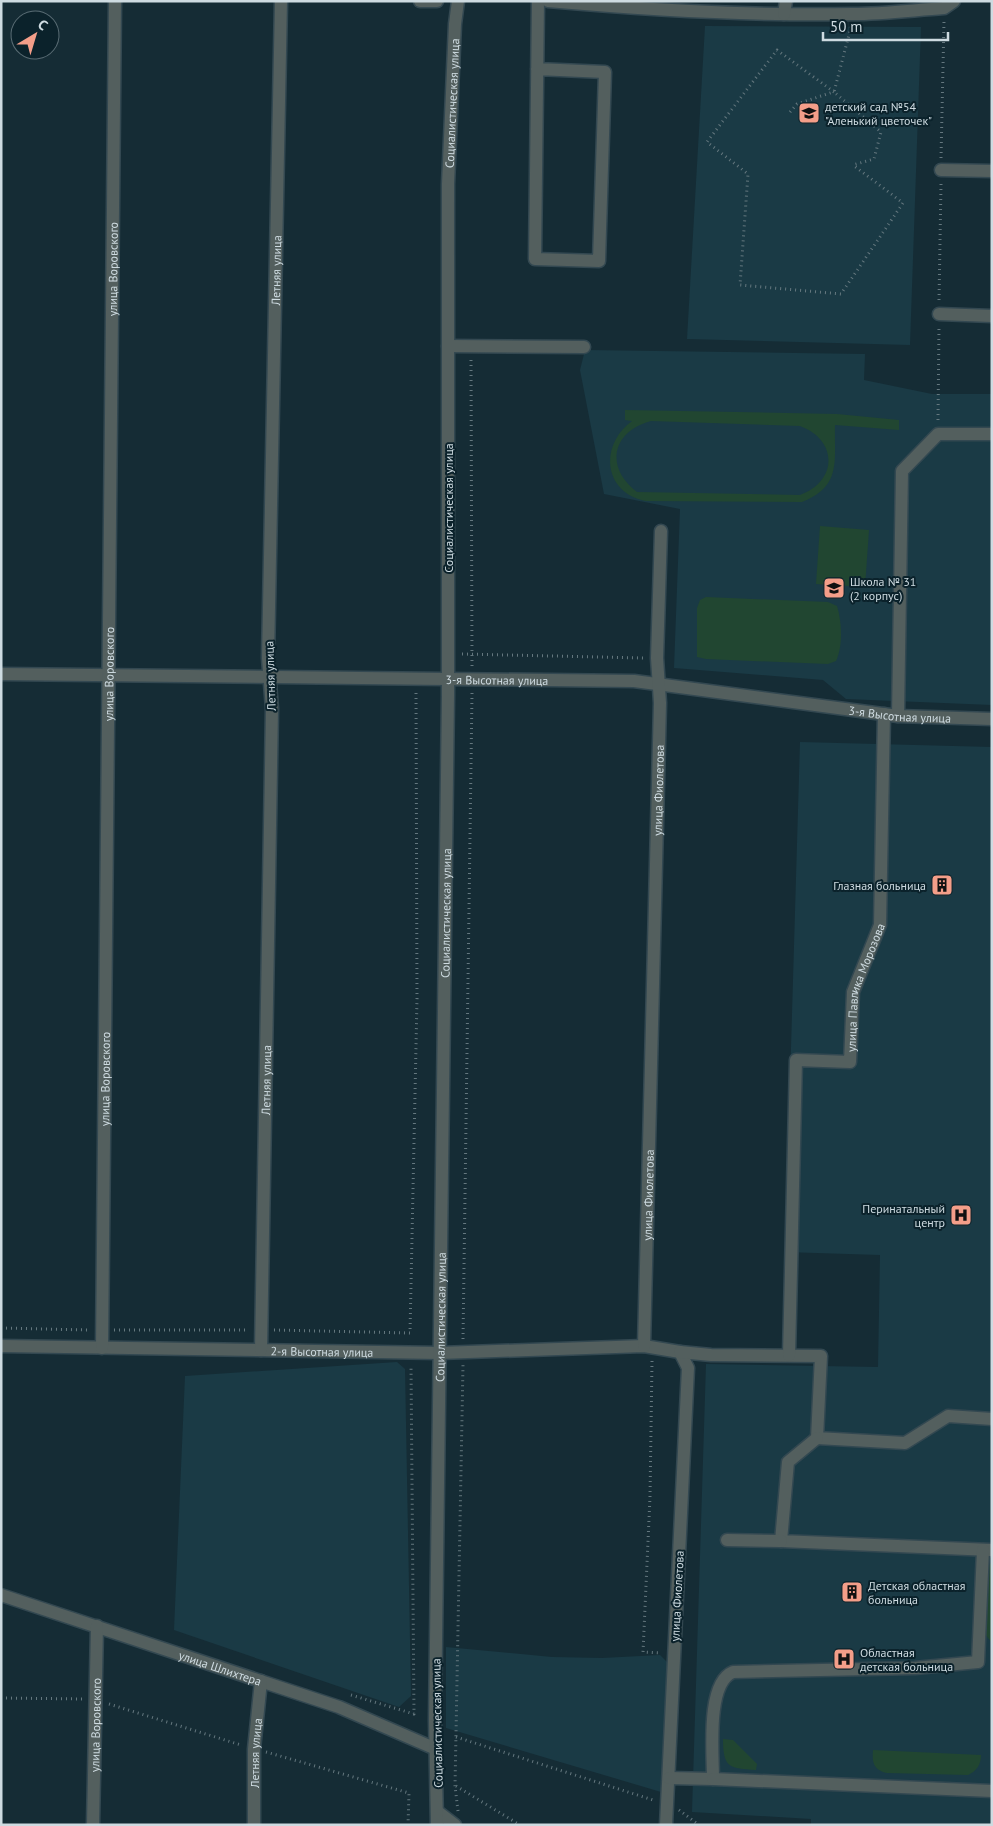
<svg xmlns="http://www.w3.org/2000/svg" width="993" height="1826" viewBox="0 0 993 1826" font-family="'PT Sans',sans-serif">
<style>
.built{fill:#1a3a45}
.green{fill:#214631;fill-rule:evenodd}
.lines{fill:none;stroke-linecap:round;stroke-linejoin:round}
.minor-casing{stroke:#334851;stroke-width:15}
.path{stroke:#65787f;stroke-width:3;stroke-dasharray:1 4;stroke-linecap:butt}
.minor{stroke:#535f5e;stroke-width:12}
.labels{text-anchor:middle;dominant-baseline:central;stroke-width:4;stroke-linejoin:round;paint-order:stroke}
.street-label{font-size:12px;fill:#cedbe1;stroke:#0b222b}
.poi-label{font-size:12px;fill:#cedbe1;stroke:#0b222b;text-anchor:start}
</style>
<rect width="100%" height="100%" fill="#152c35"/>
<!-- built -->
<g class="built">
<polygon points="705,26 921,27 910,345 687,339"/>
<polygon points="585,350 865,354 864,380 932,394 992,394 992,705 846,699 823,680 674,668 680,509 604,494 580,370"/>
<polygon points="800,742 992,747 992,1825 811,1825 811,1819 692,1812 706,1364 878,1367 880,1255 785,1252"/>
<polygon points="397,1362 405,1369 411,1696 399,1707 174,1630 185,1376"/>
<polygon points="446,1647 552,1657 602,1658 660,1655 668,1663 661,1792 446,1728"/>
</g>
<!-- green -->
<g class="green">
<path d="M625,410L837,414L899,420V430L835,425C834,461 842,486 802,502L646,501C603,493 599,445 632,421L625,420ZM651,421L800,426C838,440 838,481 800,495L637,492C605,468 611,432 651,421Z"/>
<polygon points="820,526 869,530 865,587 816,584"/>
<path d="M706,597L828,602L837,606C842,622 843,646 836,661L828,664L706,659L697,657V608L700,600Z"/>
<polygon points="992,1561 992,1643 985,1634 988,1567"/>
<path d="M723,1739L733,1740L757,1764L756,1770C730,1768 723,1769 723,1739Z"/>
<path d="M873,1750L981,1755C981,1764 977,1771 968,1775L887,1773C873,1770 872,1762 873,1750Z"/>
</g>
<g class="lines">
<!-- minor casing -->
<g class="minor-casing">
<g id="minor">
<polyline points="420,1 437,1"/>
<path d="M548,1C650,10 752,16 853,14C883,14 914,10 944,8L954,1"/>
<polyline points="784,14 786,1"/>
<polyline points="537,69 605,72 599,261 535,259 538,1"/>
<polyline points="941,170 992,171"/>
<polyline points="939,314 992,316"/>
<polyline points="448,346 584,347"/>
<path id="s1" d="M1,674L634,681L898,716L992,719"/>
<polyline points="898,716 902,471 938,434 992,434"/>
<path id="s2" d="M1,1346L440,1353L644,1346L680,1352L688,1368L666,1825"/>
<path id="s3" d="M644,1346L660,703L657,658L661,531"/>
<path id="s4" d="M102,1348L115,1"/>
<path id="s5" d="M261,1350L272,709L268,658L281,1"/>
<polyline points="680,1352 711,1355 821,1356 817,1438 905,1443 948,1416 992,1419"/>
<path id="s6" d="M789,1355L796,1060L850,1062L853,992L880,925L884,714"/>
<polyline points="817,1438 788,1462 781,1541 991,1550"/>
<polyline points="727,1540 781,1541"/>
<path id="s7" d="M1,1595L339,1707L436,1749"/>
<path d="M669,1778L713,1779C713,1753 706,1683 733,1672L915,1668L978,1662L983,1550"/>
<polyline points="713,1779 992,1791"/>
<polyline points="438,1812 455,1825"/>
<path id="s8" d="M93,1825L97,1626"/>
<path id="s9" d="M254,1825V1749L261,1681"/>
<path id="s10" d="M437,1825L435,1720L448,696V184L455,24L458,1"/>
</g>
</g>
<!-- path -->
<g class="path">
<polyline points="851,27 834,92 881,132 874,159 853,165"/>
<polyline points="834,92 777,50 707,142 748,174 740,285 841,294 903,203 853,165"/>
<polyline points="790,112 797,104 833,92"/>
<polyline points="941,158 944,21"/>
<polyline points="939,300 941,184"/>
<polyline points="471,360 472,666"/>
<polyline points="938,420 939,326"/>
<polyline points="462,654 643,658"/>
<polyline points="1,1328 88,1330"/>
<polyline points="114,1330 248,1330"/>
<polyline points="274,1330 410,1333 417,999 416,691"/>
<polyline points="463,1339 472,693"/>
<polyline points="652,1361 650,1497 643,1652 661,1653"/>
<polyline points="351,1695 414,1714 411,1367"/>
<polyline points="1,1698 83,1699"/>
<polyline points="109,1704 241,1745"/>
<polyline points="456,1737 653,1800"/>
<polyline points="266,1752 409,1793 408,1825"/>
<polyline points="456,1786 520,1825"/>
<polyline points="679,1810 699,1825"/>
<polyline points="458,1811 455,1786 463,1365"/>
</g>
<!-- minor -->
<use href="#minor" class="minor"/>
</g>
<!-- icons -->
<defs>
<g id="school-square" transform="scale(1.125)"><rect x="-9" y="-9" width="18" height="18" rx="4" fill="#f49e89" stroke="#0b222b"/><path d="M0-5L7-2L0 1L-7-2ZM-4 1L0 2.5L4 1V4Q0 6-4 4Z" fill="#111"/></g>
<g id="building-square" transform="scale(1.125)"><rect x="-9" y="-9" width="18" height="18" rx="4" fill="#f49e89" stroke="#0b222b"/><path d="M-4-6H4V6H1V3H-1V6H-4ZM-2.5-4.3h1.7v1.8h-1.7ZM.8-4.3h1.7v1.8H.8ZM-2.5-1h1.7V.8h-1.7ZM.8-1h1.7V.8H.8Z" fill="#111"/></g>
<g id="hospital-square" transform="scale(1.125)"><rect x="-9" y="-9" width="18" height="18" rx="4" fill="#f49e89" stroke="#0b222b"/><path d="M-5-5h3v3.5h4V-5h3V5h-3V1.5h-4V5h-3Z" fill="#111"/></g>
</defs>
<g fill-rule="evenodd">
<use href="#school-square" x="809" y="113"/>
<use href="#school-square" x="834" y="588"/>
<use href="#building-square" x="942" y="885"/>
<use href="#hospital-square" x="961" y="1215"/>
<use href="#building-square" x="852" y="1592"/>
<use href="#hospital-square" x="844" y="1659"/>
</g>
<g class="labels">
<!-- street labels -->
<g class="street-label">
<text stroke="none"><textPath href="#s10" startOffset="1722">Социалистическая улица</textPath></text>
<text stroke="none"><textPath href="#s4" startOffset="1079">улица Воровского</textPath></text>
<text stroke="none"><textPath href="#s5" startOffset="1080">Летняя улица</textPath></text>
<text transform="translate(448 508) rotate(-90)">Социалистическая улица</text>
<text stroke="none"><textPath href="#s4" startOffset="674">улица Воровского</textPath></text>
<text transform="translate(270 676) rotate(-92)">Летняя улица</text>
<text stroke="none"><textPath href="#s1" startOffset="496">3-я Высотная улица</textPath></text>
<text stroke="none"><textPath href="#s1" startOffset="901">3-я Высотная улица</textPath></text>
<text stroke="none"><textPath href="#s3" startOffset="556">улица Фиолетова</textPath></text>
<text stroke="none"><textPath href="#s10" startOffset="912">Социалистическая улица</textPath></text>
<text stroke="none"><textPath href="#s6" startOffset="426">улица Павлика Морозова</textPath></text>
<text stroke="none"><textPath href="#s4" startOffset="269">улица Воровского</textPath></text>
<text stroke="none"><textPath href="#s5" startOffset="270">Летняя улица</textPath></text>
<text stroke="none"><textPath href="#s3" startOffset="151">улица Фиолетова</textPath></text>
<text stroke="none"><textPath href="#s10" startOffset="508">Социалистическая улица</textPath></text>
<text stroke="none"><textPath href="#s2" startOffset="321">2-я Высотная улица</textPath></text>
<text transform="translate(677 1596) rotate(-87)">улица Фиолетова</text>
<text stroke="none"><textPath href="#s7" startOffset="231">улица Шлихтера</textPath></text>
<text transform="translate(437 1723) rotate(-91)">Социалистическая улица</text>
<text stroke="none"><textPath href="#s8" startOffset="100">улица Воровского</textPath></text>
<text stroke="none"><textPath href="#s9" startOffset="72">Летняя улица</textPath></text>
</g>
<!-- poi labels -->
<g class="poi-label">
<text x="825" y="106">детский сад №54<tspan x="825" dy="14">"Аленький цветочек"</tspan></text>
<text x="850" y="581">Школа № 31<tspan x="850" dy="14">(2 корпус)</tspan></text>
<text x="926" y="885" text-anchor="end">Глазная больница</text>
<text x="945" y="1208" text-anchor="end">Перинатальный<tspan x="945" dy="14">центр</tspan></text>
<text x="868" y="1585">Детская областная<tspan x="868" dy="14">больница</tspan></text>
<text x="860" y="1652">Областная<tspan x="860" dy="14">детская больница</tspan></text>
</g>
</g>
<!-- border -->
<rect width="993" height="1826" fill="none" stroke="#cedbe1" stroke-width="5"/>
<!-- north arrow -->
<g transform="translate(35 35) rotate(38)"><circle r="24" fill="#0b222b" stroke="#596c74"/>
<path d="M0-4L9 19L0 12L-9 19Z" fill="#f49e89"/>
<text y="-8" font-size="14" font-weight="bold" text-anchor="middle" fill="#cedbe1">С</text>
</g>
<!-- scale -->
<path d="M823 32v8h125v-8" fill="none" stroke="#cedbe1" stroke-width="2.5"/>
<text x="830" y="32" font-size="15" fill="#cedbe1" stroke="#0b222b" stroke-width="4" paint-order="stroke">50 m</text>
</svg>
